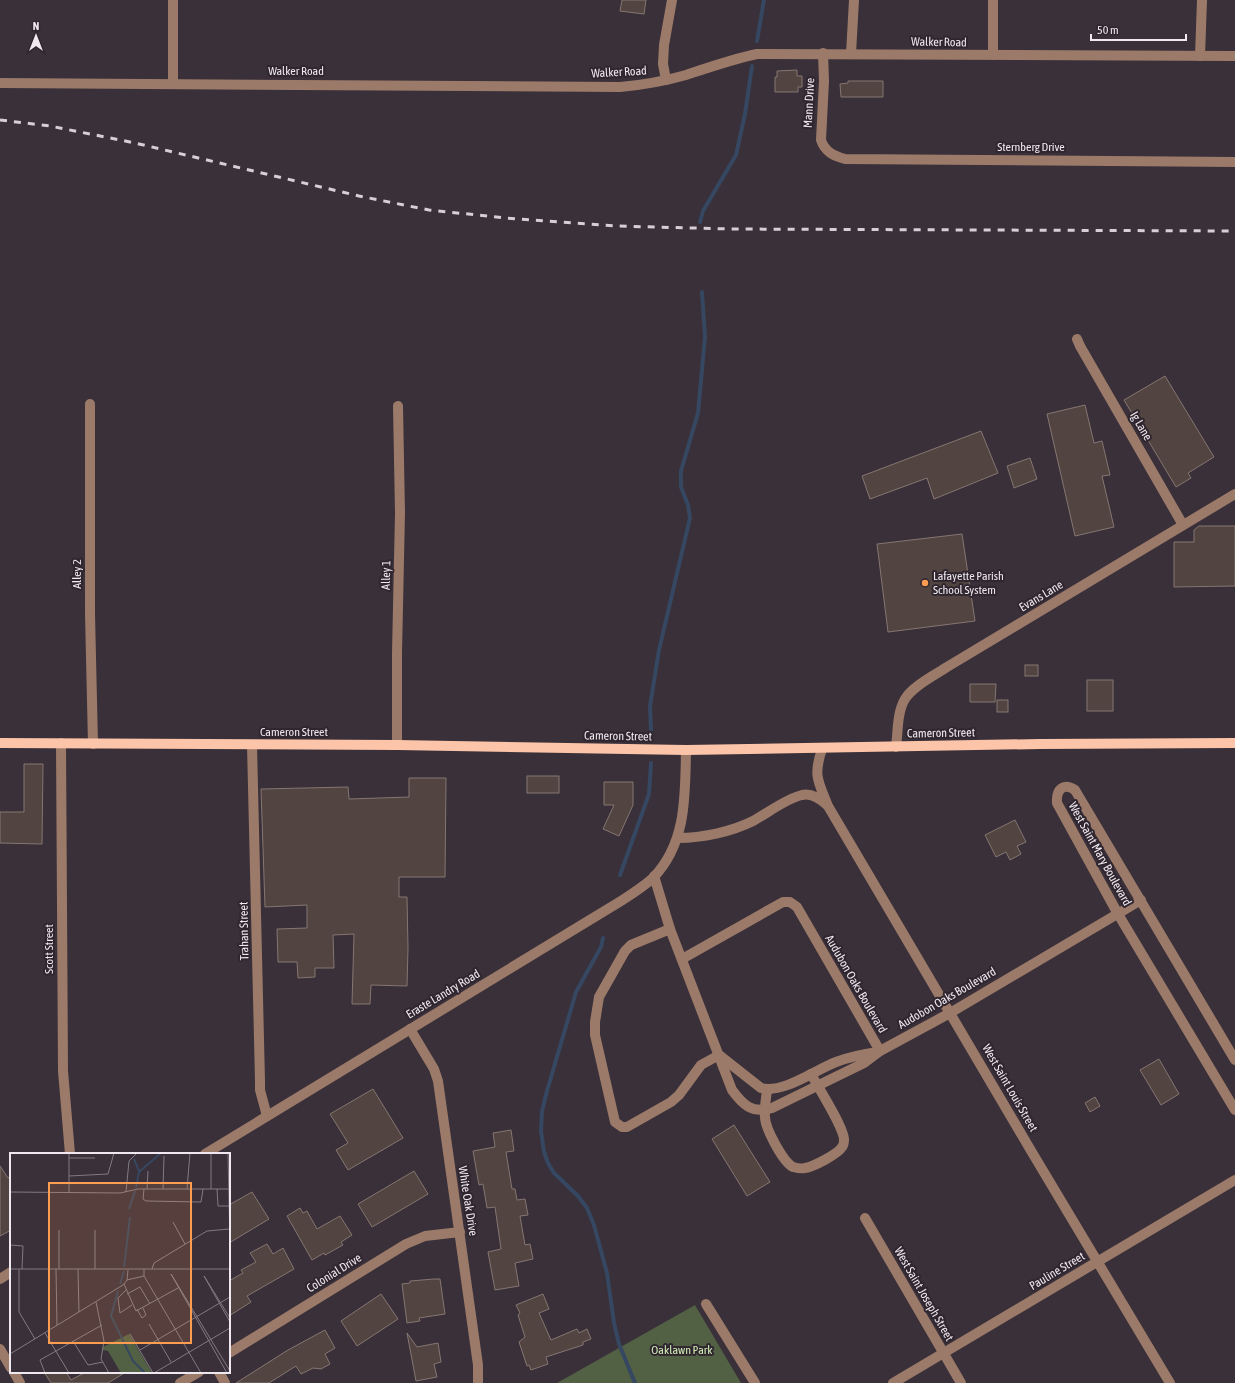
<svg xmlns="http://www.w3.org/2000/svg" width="1235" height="1383" viewBox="0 0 1235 1383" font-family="'Asap Condensed',sans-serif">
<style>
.green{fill:#526044}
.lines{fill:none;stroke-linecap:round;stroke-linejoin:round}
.stream{stroke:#364761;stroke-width:4}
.building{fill:#524440;stroke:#867672}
.minor{stroke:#9c7a69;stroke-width:10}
.major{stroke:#fcc4a8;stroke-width:10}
.rail{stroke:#d6cfd6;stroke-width:3;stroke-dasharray:7 7;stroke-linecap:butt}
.poi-dot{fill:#fc9d52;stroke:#2f262f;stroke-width:1.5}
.labels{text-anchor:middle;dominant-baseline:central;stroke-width:4;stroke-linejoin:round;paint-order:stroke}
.street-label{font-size:12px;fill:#efe9ef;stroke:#2f262f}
.poi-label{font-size:12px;fill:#efe9ef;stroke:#2f262f;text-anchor:start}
.park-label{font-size:12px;fill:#d0ecb4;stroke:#2f262f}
.inset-river{fill:none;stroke:#364761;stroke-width:2}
.inset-road{fill:none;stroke:#827a82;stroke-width:1}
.view{fill:#fc9d52;fill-opacity:0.15;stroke:#fc9d52;stroke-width:2}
.inset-edge{fill:none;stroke:#efe9ef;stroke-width:2}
</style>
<rect width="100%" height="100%" fill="#393039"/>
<!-- green -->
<polygon class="green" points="695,1305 741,1383 557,1383"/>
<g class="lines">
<!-- stream -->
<g class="stream">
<polyline points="757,41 764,0"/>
<polyline points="700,222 703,211 736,155 745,114 752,66"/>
<polyline points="651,730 650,706 659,650 690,518 688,505 681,487 681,471 698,413 705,337 702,292"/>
<polyline points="620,875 649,794 651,763"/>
<polyline points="603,938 601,947 576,992 547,1091 542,1111 541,1131 544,1152 548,1163 554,1173 578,1196 587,1208 594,1225 607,1273 614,1323 619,1344 635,1383"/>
</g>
</g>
<!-- building -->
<g class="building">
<polygon points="622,0 646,0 644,14 620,11"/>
<polygon points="797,70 797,76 802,76 802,87 798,87 798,92 775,92 775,77 777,77 777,71"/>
<polygon points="848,81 883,81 883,97 841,97 840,84 848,83"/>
<polygon points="1165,376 1214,457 1188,473 1191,478 1176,487 1124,400"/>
<polygon points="1085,405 1094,443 1102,441 1110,475 1102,476 1114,527 1075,536 1047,414"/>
<polygon points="981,431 998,473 934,499 927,478 870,499 862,476"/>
<polygon points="1030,458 1037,479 1014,488 1007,466"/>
<polygon points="1199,526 1235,526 1235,586 1174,587 1174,542 1194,542 1194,530"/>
<polygon points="962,534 975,621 888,632 877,544"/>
<rect x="1025" y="665" width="13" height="11"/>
<rect x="1087" y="680" width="26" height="31"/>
<polygon points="970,684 996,684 995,702 970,702"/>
<rect x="997" y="700" width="11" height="12"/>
<polygon points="24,764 43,764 42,844 0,843 0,812 24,812"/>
<rect x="527" y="776" width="32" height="17"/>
<polygon points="409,778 446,778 445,877 399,877 399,897 407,897 408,948 407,986 371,985 370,1004 352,1004 354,934 333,935 334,968 315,968 315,977 298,978 297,962 278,962 277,929 307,928 307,905 265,907 261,789 348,787 349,799 409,797"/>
<polygon points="604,782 633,782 633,805 619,836 603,829 614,805 604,805"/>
<polygon points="1015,820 1026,842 1017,846 1021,854 1010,860 1006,852 996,857 985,835"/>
<polygon points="1159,1059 1179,1094 1161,1105 1140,1070"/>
<polygon points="373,1089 403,1138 348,1170 336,1150 348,1143 330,1114"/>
<polygon points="1095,1097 1100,1106 1090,1112 1085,1103"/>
<polygon points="734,1125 770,1182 747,1196 712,1139"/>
<polygon points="511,1130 514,1151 506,1152 512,1189 515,1189 517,1200 525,1199 528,1215 520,1216 525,1245 530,1244 533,1259 515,1263 519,1286 495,1290 488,1252 501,1249 495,1207 487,1208 483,1184 479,1185 473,1151 495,1147 493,1133"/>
<polygon points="0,1166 8,1178 11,1176 11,1230 0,1236"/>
<polygon points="414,1171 428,1194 372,1227 358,1204"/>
<polygon points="252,1192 269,1219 229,1243 229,1205"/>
<polygon points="300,1208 303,1213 307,1211 317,1229 340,1216 352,1235 341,1242 343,1245 325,1255 324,1253 312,1260 287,1216"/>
<polygon points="267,1244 273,1254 283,1248 294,1269 247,1296 251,1302 229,1316 229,1281 243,1273 241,1270 256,1262 250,1253"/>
<polygon points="434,1279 440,1279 445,1314 419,1318 420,1321 407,1323 402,1284 410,1283 410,1281"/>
<polygon points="381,1294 398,1319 357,1346 341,1321"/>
<polygon points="543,1294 549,1309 539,1313 551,1340 577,1329 579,1333 587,1329 591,1339 583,1342 583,1345 546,1357 548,1364 531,1370 529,1365 527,1366 519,1342 525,1337 518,1315 520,1313 516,1305"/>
<polygon points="325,1330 335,1348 325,1354 330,1364 321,1369 313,1368 301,1374 296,1366 269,1383 236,1383 288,1350"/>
<polygon points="407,1333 417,1347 438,1343 441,1362 434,1364 437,1377 416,1381"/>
<polygon points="44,1372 66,1372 71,1380 86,1372 126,1372 108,1383 51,1383"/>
</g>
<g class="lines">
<!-- minor -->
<g class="minor">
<polyline points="173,0 173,83"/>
<path d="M823,53L824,81L821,140C825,152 834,156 845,159L1235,162"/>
<polyline points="851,54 854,0"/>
<polyline points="993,55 993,0"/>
<polyline points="1200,56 1202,0"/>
<polyline points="666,80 663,64 664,45 672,0"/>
<path d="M0,83L620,87C643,85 665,81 686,75C710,67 733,59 757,54L1235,56"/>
<polyline points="1077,339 1080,346 1183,525"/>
<polyline points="90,404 90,614 93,744"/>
<polyline points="61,743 63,1071 70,1154"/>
<polyline points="252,745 260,1081 260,1090 267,1116"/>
<polyline points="397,745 397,653 400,513 398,406"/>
<path d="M896,747C898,732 897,712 905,699C913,686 935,675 947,667L1235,494"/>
<path d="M822,749C813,776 818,781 828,806L1030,1149L1170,1383"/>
<path d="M678,838C702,838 731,832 753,821C768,813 785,799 802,795C812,793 820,799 827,805"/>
<path d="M654,876L670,929L732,1090C743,1105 752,1114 772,1108L864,1063L880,1051L950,1013L1141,900"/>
<polyline points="670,929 631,945 625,951 599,997 595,1022 595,1035 615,1122 622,1127 627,1127 671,1102 679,1095 701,1065 719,1055"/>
<polyline points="682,959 783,902 790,902 797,907 880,1051"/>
<polyline points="410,1029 434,1069 438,1081 478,1365 478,1383"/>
<path d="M719,1055L761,1088C783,1094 815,1070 836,1062C849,1057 864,1054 878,1052"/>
<path d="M1235,1060L1075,790C1063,782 1056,790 1057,803L1118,914L1235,1110"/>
<path d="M767,1090C766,1099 764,1109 765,1117C765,1128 783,1162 793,1167C797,1168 802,1169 805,1168C813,1167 838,1154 842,1147C844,1145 844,1142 844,1139C843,1126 818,1087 811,1074"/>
<path d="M205,1154L621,901C632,894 643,887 653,878C687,843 685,795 686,750"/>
<polyline points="865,1218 961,1383"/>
<polyline points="0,1279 11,1272"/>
<polyline points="706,1304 755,1383"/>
<polyline points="0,1349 11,1368"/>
<polyline points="229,1353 406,1244 425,1236 460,1232"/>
<polyline points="14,1372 20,1383"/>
<polyline points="219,1372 225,1383"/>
<polyline points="180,1383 199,1372"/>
<polyline points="893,1383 1235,1180"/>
</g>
<!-- major -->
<polyline class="major" points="0,743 397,745 686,750 1040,744 1235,743"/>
<!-- rail -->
<polyline class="rail" points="0,120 50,126 135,143 359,196 429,210 506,218 616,226 730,229 1235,231"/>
</g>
<!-- markers -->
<circle class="poi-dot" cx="925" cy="583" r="4"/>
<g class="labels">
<!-- street labels -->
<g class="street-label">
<text transform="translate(939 42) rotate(1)">Walker Road</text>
<text x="296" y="71">Walker Road</text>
<text transform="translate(619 72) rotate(-3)">Walker Road</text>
<text transform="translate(809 103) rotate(-87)">Mann Drive</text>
<text x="1031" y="147">Sternberg Drive</text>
<text transform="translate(1141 426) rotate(60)">Ig Lane</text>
<text transform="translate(77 574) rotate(-90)">Alley 2</text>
<text transform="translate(386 575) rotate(-89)">Alley 1</text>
<text transform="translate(1041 596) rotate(-31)">Evans Lane</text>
<text x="294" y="732">Cameron Street</text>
<text transform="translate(941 733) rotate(-1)">Cameron Street</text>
<text transform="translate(618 736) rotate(1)">Cameron Street</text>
<text transform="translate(1100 854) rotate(61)">West Saint Mary Boulevard</text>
<text transform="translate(244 931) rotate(-91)">Trahan Street</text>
<text transform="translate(49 949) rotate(-90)">Scott Street</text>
<text transform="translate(856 984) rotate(60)">Audubon Oaks Boulevard</text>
<text transform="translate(443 994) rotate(-31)">Eraste Landry Road</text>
<text transform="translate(947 998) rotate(-30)">Audobon Oaks Boulevard</text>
<text transform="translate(1010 1088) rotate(60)">West Saint Louis Street</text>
<text transform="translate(468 1201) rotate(81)">White Oak Drive</text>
<text transform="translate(1057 1271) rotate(-31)">Pauline Street</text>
<text transform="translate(334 1273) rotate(-32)">Colonial Drive</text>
<text transform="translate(924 1294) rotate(60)">West Saint Joseph Street</text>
</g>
<!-- poi labels -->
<g class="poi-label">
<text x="933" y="576">Lafayette Parish<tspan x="933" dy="14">School System</tspan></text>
</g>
<!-- park labels -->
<g class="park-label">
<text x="682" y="1350">Oaklawn Park</text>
</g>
</g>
<!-- overview -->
<g transform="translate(10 1153)">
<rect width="220" height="220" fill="#393039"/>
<path d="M119,181L142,220H111L98,198L93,197V194Z" fill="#526044"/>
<path class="inset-river" d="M124,6L129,18M126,35L129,19L151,0M119,56L125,38M114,114L120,64M110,131L114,118M108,138L101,163L123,208L135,220"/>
<path class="inset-road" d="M201,0V36M218,0L220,91M59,5H85M59,23L98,21L104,0M134,36L133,46L136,48L191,49L193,36M137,36L138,18M153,36L154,3M177,36L180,0M207,36L208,53H220M0,39L110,40L128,36H220M59,39V0M116,39L119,8L127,0M163,69L175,91M49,77V116M0,92L13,93L12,116M0,116H220M9,116V159L25,186M46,116L47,172M68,116L69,159M85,116V77M134,116V123L191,220M142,116L144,110L197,78L219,76M117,127L134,123M114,131L126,158L168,135M116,137L108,145L110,160L122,152M117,141L130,134L140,151M86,149L94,188L91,206L99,220M127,156L132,165L136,162L133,155M220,165L194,123L220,169M139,171L161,209M35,180L59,220M120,181L143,220M63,188L78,212L93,209M130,197L220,144M0,201L113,132L117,127L118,117M35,220L30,207L92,172M144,220L220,175M217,220L161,121L220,218"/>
<path class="view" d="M39,30H181V190H39Z"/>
<rect width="220" height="220" class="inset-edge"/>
</g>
<!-- north arrow -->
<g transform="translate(36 36)" stroke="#2f262f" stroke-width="3" paint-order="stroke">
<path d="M0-3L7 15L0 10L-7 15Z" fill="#efe9ef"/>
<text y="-6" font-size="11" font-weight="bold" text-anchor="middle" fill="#efe9ef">N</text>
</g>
<!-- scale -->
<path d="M1091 34v6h95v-6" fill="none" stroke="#efe9ef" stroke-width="2"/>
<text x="1097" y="34" font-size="12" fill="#efe9ef" stroke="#2f262f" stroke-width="3" paint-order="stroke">50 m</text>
</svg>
